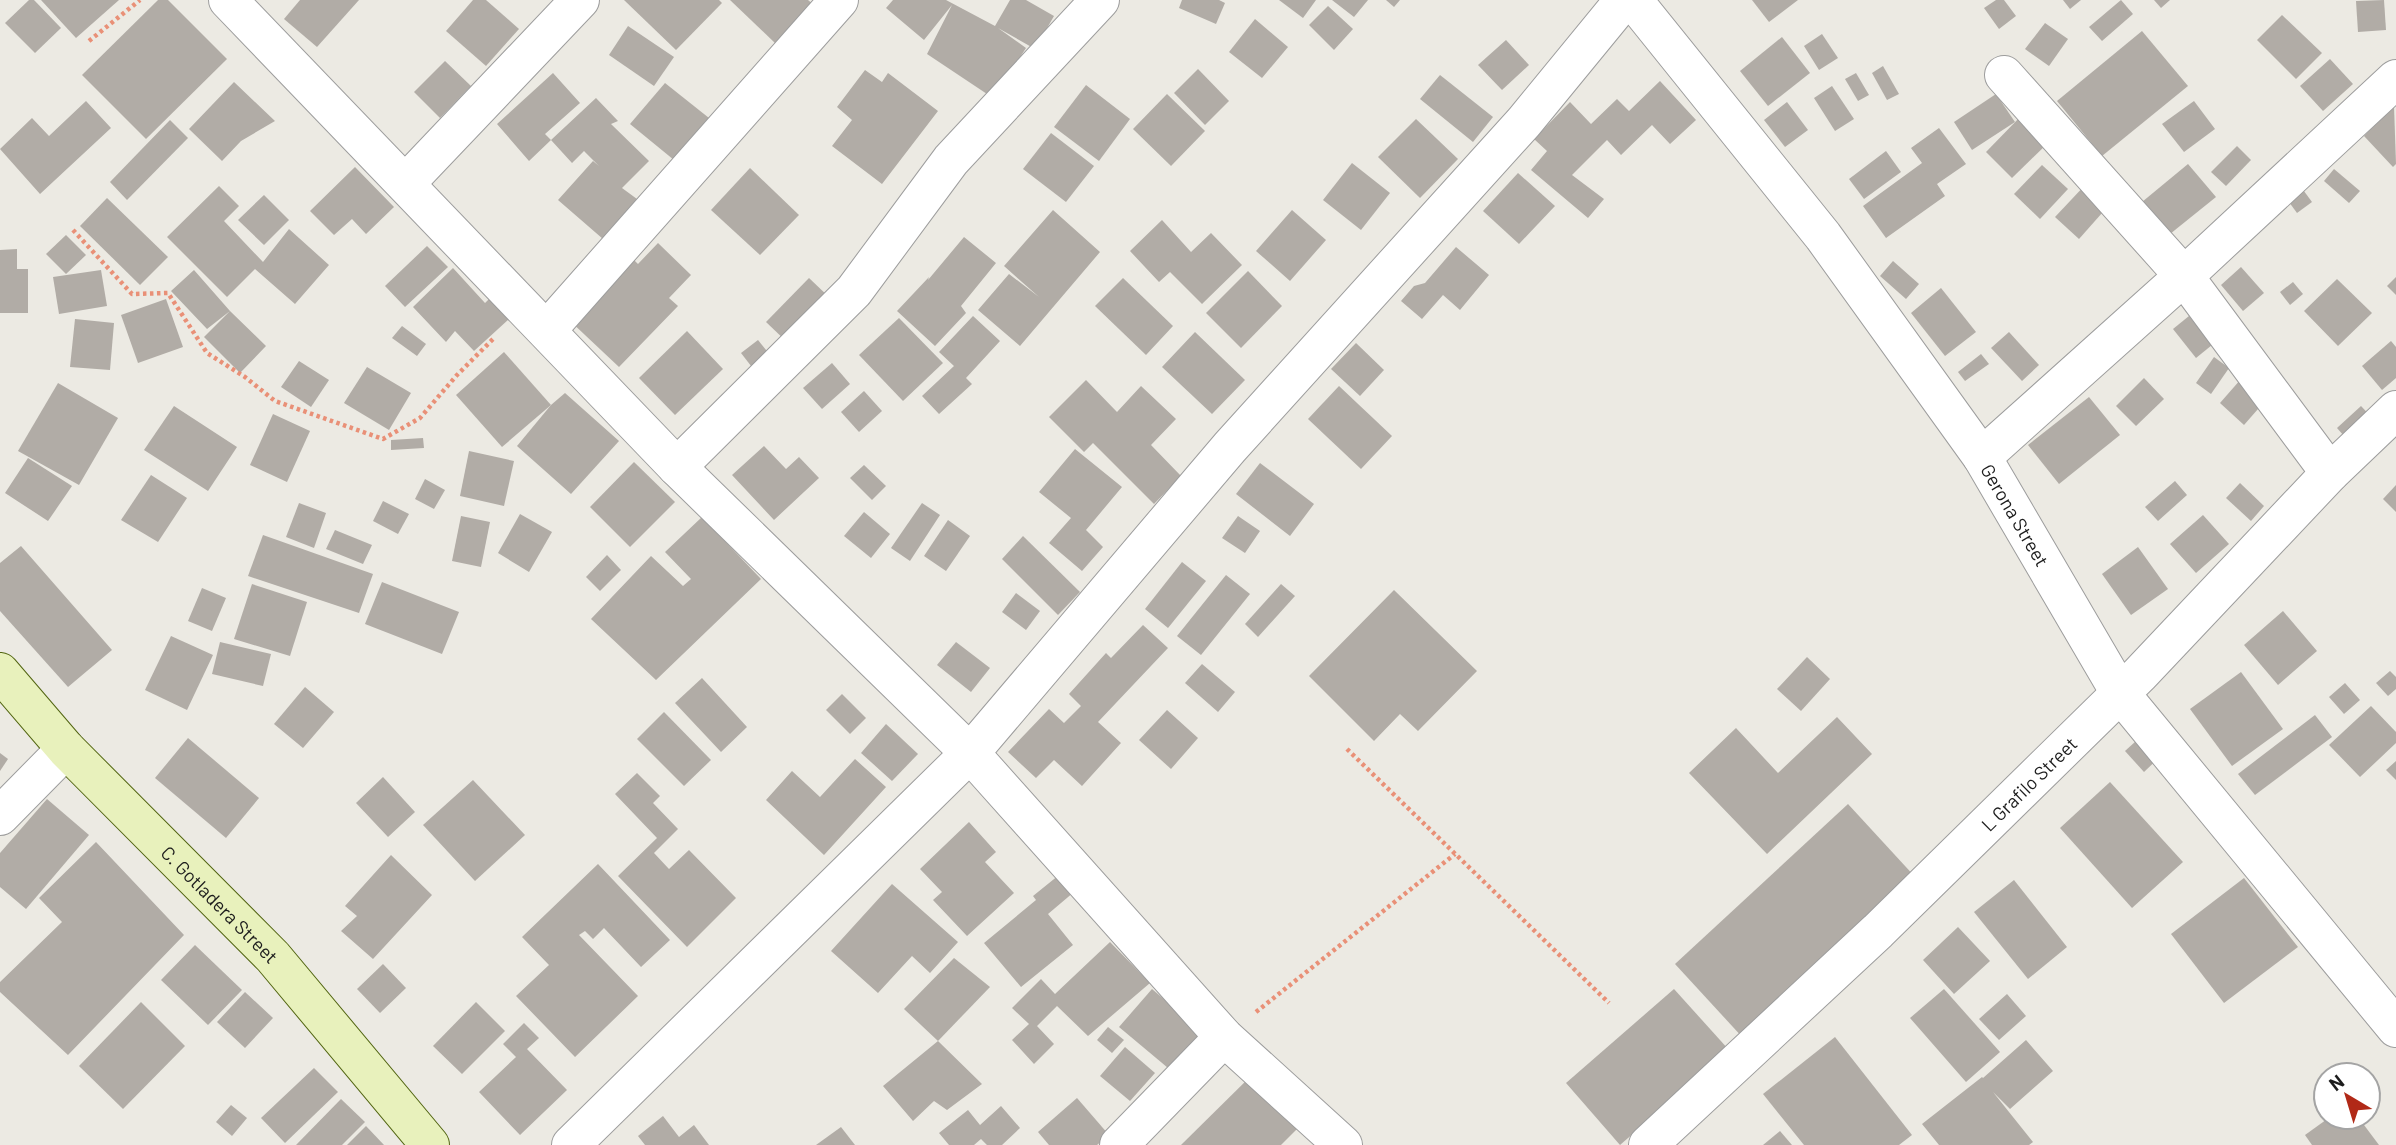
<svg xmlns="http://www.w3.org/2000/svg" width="2396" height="1145" viewBox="0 0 2396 1145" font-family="Barlow,sans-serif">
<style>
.building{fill:#b1aca6}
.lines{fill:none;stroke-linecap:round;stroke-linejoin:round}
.street-casing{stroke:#9d9d9d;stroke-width:40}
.secondary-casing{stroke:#526511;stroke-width:40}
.path{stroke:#e99077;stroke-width:4.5;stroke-dasharray:3.5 3.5;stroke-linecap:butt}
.street{stroke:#fff;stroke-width:38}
.secondary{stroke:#e8f1bc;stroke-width:38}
.labels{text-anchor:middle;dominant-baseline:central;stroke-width:5;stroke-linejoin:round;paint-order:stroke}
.street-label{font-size:19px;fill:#1c1c1c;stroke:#fff}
</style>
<rect width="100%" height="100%" fill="#eceae3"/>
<!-- building -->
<g class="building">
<polygon points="29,0 34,0 61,28 35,53 5,23"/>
<polygon points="41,0 119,0 76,38"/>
<polygon points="158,0 168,0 227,59 146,139 82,75"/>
<polygon points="300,0 359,0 317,47 284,19"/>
<polygon points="473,0 486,0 519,29 486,66 446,31"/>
<polygon points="624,0 719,0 722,3 676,50"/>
<polygon points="730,0 808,0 814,5 776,44"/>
<polygon points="893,0 946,0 995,26 1010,0 1026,0 1054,16 1035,49 998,28 1026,48 993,98 927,54 952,5 924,40 886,8"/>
<polygon points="1182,0 1219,0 1225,3 1216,24 1179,8"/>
<polygon points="1279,0 1316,0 1303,18"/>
<polygon points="1332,0 1368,0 1354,17"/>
<polygon points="1386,0 1400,0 1394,7"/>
<polygon points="1752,0 1798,0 1769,22"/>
<polygon points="1996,0 2004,0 2016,16 1999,29 1984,8"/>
<polygon points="2063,0 2081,0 2070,9"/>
<polygon points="2121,0 2133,14 2102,41 2089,27"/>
<polygon points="2154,0 2170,0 2161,8"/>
<polygon points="2384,0 2386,30 2358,32 2356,1"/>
<polygon points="1328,6 1353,29 1334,50 1309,25"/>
<polygon points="2282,15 2322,53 2296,79 2257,40"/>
<polygon points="1255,19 1288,47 1262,78 1229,52"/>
<polygon points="2045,23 2068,39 2049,66 2025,49"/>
<polygon points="628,26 674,57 654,86 609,55"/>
<polygon points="2142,31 2188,86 2102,156 2057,101"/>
<polygon points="1822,34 1838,58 1819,70 1804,46"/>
<polygon points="1782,37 1810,73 1768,106 1740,71"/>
<polygon points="1506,40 1529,65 1502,90 1478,65"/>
<polygon points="2330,59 2353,84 2323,111 2300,86"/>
<polygon points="445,61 471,86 440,118 414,92"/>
<polygon points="1883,66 1899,94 1887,100 1872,73"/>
<polygon points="1198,69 1229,101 1205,125 1174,93"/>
<polygon points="865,70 882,82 888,73 938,111 882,184 832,146 852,120 837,107"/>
<polygon points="553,73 580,103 545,134 551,140 596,98 618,121 611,124 649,161 622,188 637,199 603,239 558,200 593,161 599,166 584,151 572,163 551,140 529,161 497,124"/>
<polygon points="1856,73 1869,95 1858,101 1845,79"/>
<polygon points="1440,75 1493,117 1473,142 1420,99"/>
<polygon points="1660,81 1696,120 1670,144 1652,125 1621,155 1607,140 1572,175 1604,199 1588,218 1531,170 1547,151 1534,139 1570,102 1591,124 1617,99 1629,111"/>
<polygon points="234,82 275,121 241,141 222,161 189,129"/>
<polygon points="665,83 709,118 674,160 630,124"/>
<polygon points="1086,85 1130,119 1099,161 1054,127"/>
<polygon points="1832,86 1854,119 1835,131 1814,98"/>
<polygon points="1167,94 1205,131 1171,166 1133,129"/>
<polygon points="1996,94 2015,122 1972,150 1954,122"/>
<polygon points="86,101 111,128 40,194 0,149 32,118 49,136"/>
<polygon points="2194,101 2215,129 2184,152 2162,124"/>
<polygon points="1787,102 1808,130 1785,147 1764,120"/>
<polygon points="2394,106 2396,164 2393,167 2364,136"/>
<polygon points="2021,116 2048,143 2012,178 1986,152"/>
<polygon points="1416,119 1458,159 1420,198 1378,157"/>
<polygon points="170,120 188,138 127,200 110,182"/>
<polygon points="1939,128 1966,164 1937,184 1945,196 1886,238 1863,206 1922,163 1911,148"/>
<polygon points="1051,133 1094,166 1066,202 1023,169"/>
<polygon points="2237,146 2251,160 2226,186 2211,172"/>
<polygon points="1886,151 1901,172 1864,199 1849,179"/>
<polygon points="1352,163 1390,193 1361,230 1323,200"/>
<polygon points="2188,164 2216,197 2170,234 2142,202"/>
<polygon points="2042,165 2068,189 2040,219 2014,194"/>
<polygon points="355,167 394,207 366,234 352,219 334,235 310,211"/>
<polygon points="750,168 799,215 760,255 711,210"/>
<polygon points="2334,169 2360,191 2349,203 2324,181"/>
<polygon points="1518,173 1555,206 1519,244 1483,211"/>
<polygon points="2087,183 2110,204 2079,239 2055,217"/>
<polygon points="219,186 239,206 224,221 263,262 289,229 329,265 295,304 255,269 227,297 167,237"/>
<polygon points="2301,187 2312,202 2297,213 2286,198"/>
<polygon points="264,195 289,220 264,245 238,220"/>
<polygon points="107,198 168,257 140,285 80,226"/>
<polygon points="1053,210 1100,252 1020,346 978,310 1009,274 1039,297 1004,266"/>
<polygon points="1292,210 1326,240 1290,281 1256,251"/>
<polygon points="1162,220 1191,252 1211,233 1242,265 1202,304 1170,272 1159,282 1130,251"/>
<polygon points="66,235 86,255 66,274 46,254"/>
<polygon points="964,237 996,263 961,306 966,313 935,346 897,311 929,277 928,280"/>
<polygon points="658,243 691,275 669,298 678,306 619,367 568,319 629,255 638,264"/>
<polygon points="427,246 448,267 405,307 385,286"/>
<polygon points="1456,247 1489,275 1460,310 1443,295 1422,319 1401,301 1414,286 1425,283"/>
<polygon points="17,249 17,269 28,269 28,313 0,313 0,250"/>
<polygon points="1893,261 1919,284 1906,299 1880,276"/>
<polygon points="2241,267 2264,293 2243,311 2221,285"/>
<polygon points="453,268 485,303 490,298 509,319 474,351 455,331 446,342 413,307"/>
<polygon points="101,270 107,306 59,314 53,277"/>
<polygon points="194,270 230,311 266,346 240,373 204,337 230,311 207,329 171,291"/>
<polygon points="1248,271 1282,306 1241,348 1206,313"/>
<polygon points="2396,277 2396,295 2387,286"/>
<polygon points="809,278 831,299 788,343 766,322"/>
<polygon points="1123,278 1173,326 1146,355 1095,306"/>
<polygon points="2337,279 2372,313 2338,346 2304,311"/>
<polygon points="2293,282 2303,294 2290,305 2280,292"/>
<polygon points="1941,288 1976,332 1945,356 1911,313"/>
<polygon points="166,299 183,347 138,363 121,315"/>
<polygon points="973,316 1000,341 966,378 972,384 939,414 922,396 954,366 939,352"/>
<polygon points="2189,316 2212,345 2196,358 2173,329"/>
<polygon points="899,318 943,363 903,401 859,355"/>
<polygon points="75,319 114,323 110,370 70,367"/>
<polygon points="402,326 426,344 417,356 392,338"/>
<polygon points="687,331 723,369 675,415 639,378"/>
<polygon points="1195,332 1245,380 1212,414 1162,367"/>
<polygon points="2009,332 2039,365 2022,381 1991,348"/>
<polygon points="758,340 775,361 758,375 741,353"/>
<polygon points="2391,341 2396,347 2396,378 2382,390 2362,366"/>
<polygon points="1356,343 1384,370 1360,396 1331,369"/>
<polygon points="504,352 551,405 502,447 456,395"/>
<polygon points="1981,354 1989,364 1965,381 1958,372"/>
<polygon points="2214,357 2229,368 2211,394 2196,383"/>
<polygon points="299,361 329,380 311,407 281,387"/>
<polygon points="832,363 850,384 822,409 803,388"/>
<polygon points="367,367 411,393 389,430 344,403"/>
<polygon points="2144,378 2164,399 2136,426 2116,406"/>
<polygon points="2241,379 2265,401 2244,425 2220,403"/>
<polygon points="1086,380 1117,412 1141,386 1176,419 1151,445 1181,476 1154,504 1093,443 1084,452 1049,417"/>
<polygon points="58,383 118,418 79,485 18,451"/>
<polygon points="1339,386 1392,436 1361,469 1308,419"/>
<polygon points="864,391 882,411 859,432 841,412"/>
<polygon points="565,393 619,441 571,494 517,446 551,405"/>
<polygon points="2089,397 2120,435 2059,484 2028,445"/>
<polygon points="174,406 237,447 208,491 144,450"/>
<polygon points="2361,406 2376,422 2351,444 2337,428"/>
<polygon points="273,414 310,431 287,482 250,465"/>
<polygon points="423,438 424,448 391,450 391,440"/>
<polygon points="764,446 786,469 799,457 819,478 774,520 732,475"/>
<polygon points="1075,449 1122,487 1086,530 1103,547 1082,571 1049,543 1071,518 1039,492"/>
<polygon points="469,451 514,461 504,506 460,496"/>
<polygon points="28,458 72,486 48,521 5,493"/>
<polygon points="634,462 675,502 630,547 590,507"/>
<polygon points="1260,463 1314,504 1290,536 1236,494"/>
<polygon points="864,465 886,486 872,500 850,478"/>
<polygon points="151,475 187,498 158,542 121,520"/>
<polygon points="425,479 445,490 434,509 415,499"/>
<polygon points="2175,481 2187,495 2158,521 2145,507"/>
<polygon points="2240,483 2264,506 2251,521 2226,498"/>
<polygon points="2396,485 2396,512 2383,499"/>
<polygon points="383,501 409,514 398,534 373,521"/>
<polygon points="299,503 326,513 314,548 286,537"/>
<polygon points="922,503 940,515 910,561 891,548"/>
<polygon points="864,512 890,534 871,558 844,536"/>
<polygon points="520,514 552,532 529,572 498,553"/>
<polygon points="2203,515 2229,544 2196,573 2170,544"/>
<polygon points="461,516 490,522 481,567 452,561"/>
<polygon points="1238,516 1260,531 1245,553 1222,538"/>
<polygon points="702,517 761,579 656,680 591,619 651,556 683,586 691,579 665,552"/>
<polygon points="948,520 970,536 946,571 924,556"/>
<polygon points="335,530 372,545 363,564 326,549"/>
<polygon points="263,535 373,574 359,613 248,576"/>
<polygon points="1023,536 1080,592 1058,615 1002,559"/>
<polygon points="21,546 112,650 68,687 0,611 0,563"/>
<polygon points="2138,547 2168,589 2131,615 2102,574"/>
<polygon points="607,555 621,570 600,591 586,577"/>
<polygon points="1182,562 1206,581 1168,628 1145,609"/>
<polygon points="1226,575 1250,594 1201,655 1177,636"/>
<polygon points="382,582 459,612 442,654 365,624"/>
<polygon points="252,584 307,602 290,656 234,639"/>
<polygon points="1281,584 1295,596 1258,637 1245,624"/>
<polygon points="202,588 226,598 212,631 188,621"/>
<polygon points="1394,590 1477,671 1418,731 1400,714 1374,741 1309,676"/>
<polygon points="1016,593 1040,611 1026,630 1002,612"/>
<polygon points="2283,611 2317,651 2278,685 2244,645"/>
<polygon points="1143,625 1168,648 1098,722 1121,743 1082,786 1054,760 1036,778 1008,752 1049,709 1064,723 1081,706 1069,694 1106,653 1111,658"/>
<polygon points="171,636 213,655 187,710 145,690"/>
<polygon points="220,642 271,654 263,686 212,674"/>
<polygon points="956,642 990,668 971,692 937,665"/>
<polygon points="1807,657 1830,679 1801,711 1777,689"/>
<polygon points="1202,664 1235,692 1218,712 1185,683"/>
<polygon points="2390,671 2396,677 2396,689 2388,696 2376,683"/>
<polygon points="2241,672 2283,729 2232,766 2190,709"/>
<polygon points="702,678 747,727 721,752 675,703"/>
<polygon points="2345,683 2360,700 2344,714 2329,697"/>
<polygon points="305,687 334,712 303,748 274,724"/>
<polygon points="842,694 866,718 850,734 826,710"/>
<polygon points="2371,706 2396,732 2396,743 2360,777 2329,745"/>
<polygon points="1167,710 1198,738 1171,769 1139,740"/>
<polygon points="664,712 711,760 684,786 637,739"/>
<polygon points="2315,715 2332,737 2255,795 2238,774"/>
<polygon points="1837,717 1872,754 1767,854 1689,773 1736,728 1778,773"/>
<polygon points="886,724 918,754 892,781 861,753"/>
<polygon points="2147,731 2166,751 2144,772 2125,751"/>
<polygon points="188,738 259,798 226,838 155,778"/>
<polygon points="0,753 8,759 0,771"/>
<polygon points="855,759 886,787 824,855 766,800 792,771 820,797"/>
<polygon points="2396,761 2396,780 2386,770"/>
<polygon points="637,773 660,796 653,803 678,829 654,853 669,869 689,850 736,898 687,947 618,876 657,838 615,794"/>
<polygon points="383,777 415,812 388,837 356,803"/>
<polygon points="473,780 525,835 475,881 423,825"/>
<polygon points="2110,782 2183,862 2132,908 2060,828"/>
<polygon points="47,799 89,835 26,909 0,887 0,853"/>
<polygon points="1848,804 1917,879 1744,1039 1675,964"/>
<polygon points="969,822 996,852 985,862 1014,893 967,936 933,900 942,892 920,869"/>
<polygon points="96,842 184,935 68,1055 0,992 0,982 62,922 39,898"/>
<polygon points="391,855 432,895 373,959 341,931 357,916 345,906"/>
<polygon points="598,864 670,940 641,967 604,928 593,939 585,931 579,935 638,996 575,1057 516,996 549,965 522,937"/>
<polygon points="1059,875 1074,892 1048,914 1073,945 1021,987 984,943 1036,900 1033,896"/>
<polygon points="2244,878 2298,947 2224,1003 2171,934"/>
<polygon points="2014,880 2067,947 2028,979 1974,912"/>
<polygon points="892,884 958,942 930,973 912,956 878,993 831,951"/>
<polygon points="1958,927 1990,961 1954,994 1923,960"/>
<polygon points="1110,942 1150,983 1088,1036 1057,1006 1037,1026 1054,1044 1034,1064 1012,1040 1029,1024 1012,1008 1041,979 1055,994"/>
<polygon points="195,945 242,990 208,1025 161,980"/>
<polygon points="954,958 990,987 938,1041 904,1009"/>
<polygon points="383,964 406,988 380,1013 357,989"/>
<polygon points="1152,989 1212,1040 1180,1078 1119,1027"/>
<polygon points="1674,989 1729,1050 1620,1145 1566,1083"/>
<polygon points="1944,989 2000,1052 1966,1082 1910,1018"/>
<polygon points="245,992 273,1018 245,1048 217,1022"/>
<polygon points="2007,994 2026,1016 1999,1040 1979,1019"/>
<polygon points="141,1002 185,1046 123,1109 79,1066"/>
<polygon points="476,1002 505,1031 462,1074 433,1046"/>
<polygon points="524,1023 539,1038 527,1049 567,1090 520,1135 479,1092 516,1057 503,1044"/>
<polygon points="1108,1027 1124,1040 1112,1053 1097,1040"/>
<polygon points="1835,1037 1912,1135 1899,1145 1804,1145 1763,1094"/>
<polygon points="2026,1040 2053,1071 2010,1109 1993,1092 2033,1142 2029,1145 1939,1145 1922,1124 1982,1077 1983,1078"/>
<polygon points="938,1041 982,1084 947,1110 934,1101 913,1121 883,1086"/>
<polygon points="1125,1047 1155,1073 1130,1101 1100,1076"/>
<polygon points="314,1068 338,1092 285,1143 261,1118"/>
<polygon points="1257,1070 1306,1120 1281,1145 1181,1145"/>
<polygon points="1077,1098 1109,1135 1097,1145 1049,1145 1038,1132"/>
<polygon points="341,1099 365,1122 342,1145 296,1145"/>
<polygon points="231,1105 247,1118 232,1136 216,1122"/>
<polygon points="1001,1106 1020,1128 1002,1145 987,1145 981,1139 974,1145 949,1145 939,1133 968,1110 980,1125"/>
<polygon points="663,1116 679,1137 694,1125 709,1145 645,1145 638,1136"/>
<polygon points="2330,1117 2358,1117 2379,1145 2312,1145 2305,1135"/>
<polygon points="366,1126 384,1145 347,1145"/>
<polygon points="841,1127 855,1145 816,1145"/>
<polygon points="1780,1131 1792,1145 1763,1145"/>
</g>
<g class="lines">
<!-- street casing -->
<g class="street-casing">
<g id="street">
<polyline points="228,0 677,467 970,753 1224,1037 1343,1145"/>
<path id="s1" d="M1633,0L1823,236L1982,457L2120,693L2396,1028"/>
<polyline points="2004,75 2184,276 2330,473"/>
<polyline points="406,183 580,0"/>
<polyline points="547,330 839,0"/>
<polyline points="1982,457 2184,276 2396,79"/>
<polyline points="677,467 854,291 951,160 1100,0"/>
<polyline points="0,816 66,749"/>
<polyline points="571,1145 970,753 1230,447 1524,122 1624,0"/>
<polyline points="1119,1145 1224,1037"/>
<path id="s2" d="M1648,1145L1878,931L2140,674L2330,473L2396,410"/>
</g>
</g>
<!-- secondary casing -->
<g class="secondary-casing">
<g id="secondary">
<path id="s3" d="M0,672L66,749L273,957L430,1145"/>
</g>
</g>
<!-- path -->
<g class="path">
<polyline points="89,41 140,0"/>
<polyline points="73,230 132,294 168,293 207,353 245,377 275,401 383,439 420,418 457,375 495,337"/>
<polyline points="1347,749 1609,1003"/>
<polyline points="1256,1012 1455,854"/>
</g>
<!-- street -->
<use href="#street" class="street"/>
<!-- secondary -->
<use href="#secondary" class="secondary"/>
</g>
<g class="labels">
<!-- street labels -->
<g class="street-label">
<text stroke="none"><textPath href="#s1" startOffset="642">Gerona Street</textPath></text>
<text stroke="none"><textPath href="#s2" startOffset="525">L Grafilo Street</textPath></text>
<text stroke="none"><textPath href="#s3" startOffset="320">C. Gotladera Street</textPath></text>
</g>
</g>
<!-- north arrow -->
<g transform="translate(2347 1096) rotate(322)"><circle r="33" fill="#ffffff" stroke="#a4a4a4" stroke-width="2"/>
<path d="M0-5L12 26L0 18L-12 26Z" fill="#b12917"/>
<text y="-10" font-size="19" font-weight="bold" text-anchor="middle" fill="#1c1c1c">N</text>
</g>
</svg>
